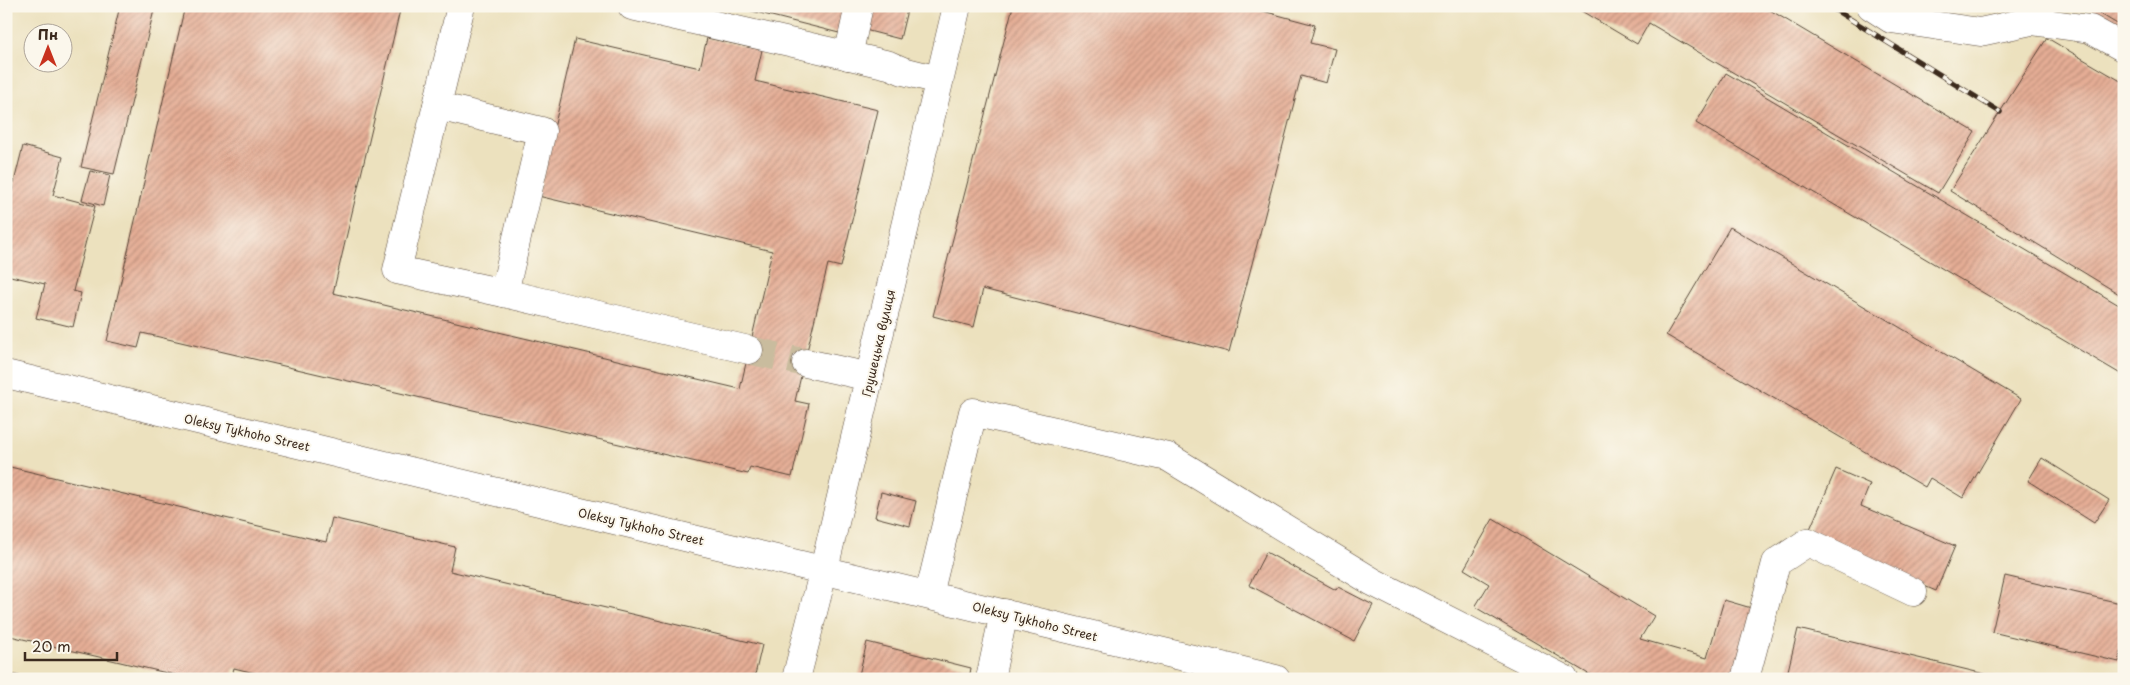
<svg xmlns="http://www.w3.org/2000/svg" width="2130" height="685" viewBox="0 0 2130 685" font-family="'Playpen Sans',sans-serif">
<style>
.building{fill:url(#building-hatch)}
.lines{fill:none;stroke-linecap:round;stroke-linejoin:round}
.minor-tunnel{stroke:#c9bc9e;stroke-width:28;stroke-dasharray:28 14;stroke-linecap:butt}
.minor-casing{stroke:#564536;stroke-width:29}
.minor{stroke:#fff;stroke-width:28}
.rail-casing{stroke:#3b2a1e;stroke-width:5.5}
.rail{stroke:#fbf7ec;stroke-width:4;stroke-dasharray:11;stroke-linecap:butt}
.labels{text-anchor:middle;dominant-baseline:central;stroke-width:4;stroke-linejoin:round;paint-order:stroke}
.street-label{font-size:12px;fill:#3b2a1e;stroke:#fbf7ec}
</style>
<defs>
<pattern id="building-hatch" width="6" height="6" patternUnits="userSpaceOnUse" patternTransform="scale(1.25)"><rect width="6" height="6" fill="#e5ad95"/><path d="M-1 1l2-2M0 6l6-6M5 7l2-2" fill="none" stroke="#bb8d79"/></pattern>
</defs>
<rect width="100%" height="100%" fill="#fbf7ec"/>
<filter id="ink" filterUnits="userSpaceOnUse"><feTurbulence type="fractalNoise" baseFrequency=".02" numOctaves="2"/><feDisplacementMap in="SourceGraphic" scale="10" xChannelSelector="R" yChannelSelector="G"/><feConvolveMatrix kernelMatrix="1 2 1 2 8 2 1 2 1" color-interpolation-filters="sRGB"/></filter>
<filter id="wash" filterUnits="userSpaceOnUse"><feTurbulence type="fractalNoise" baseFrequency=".0096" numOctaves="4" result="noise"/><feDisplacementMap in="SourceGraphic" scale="20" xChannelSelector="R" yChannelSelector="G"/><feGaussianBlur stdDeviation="1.12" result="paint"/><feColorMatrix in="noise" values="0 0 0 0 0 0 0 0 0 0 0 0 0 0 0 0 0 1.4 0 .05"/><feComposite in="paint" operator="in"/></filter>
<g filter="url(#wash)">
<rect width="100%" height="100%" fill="#ece1be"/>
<g id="blocks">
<!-- building -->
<g class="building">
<polygon points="120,6 155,6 114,174 81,167"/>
<polygon points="185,6 401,6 333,293 740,389 772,251 538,196 575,39 700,68 707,38 762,50 755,81 878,110 841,267 828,264 795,401 809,404 792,477 750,467 748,474 142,333 138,348 107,341"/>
<polygon points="732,6 846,6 839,33"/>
<polygon points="871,6 908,6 900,39 865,30"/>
<polygon points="1013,6 1244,6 1315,25 1310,43 1335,49 1326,83 1301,76 1229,352 983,289 974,327 933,316"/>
<polygon points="1573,6 1763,6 1975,132 1938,193 1649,23 1637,44"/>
<polygon points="2087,6 2124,6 2124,28"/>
<polygon points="2047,38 2124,83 2124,297 1950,191"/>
<polygon points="1726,73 2124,308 2124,376 1696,123"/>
<polygon points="23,146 63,157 53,195 95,206 73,291 81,293 73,327 36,318 45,284 6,275 6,197 10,198"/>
<polygon points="90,171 110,175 103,206 82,200"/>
<polygon points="1730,227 2021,399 1963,498 1930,478 1925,487 1666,335"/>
<polygon points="2042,458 2109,500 2094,523 2028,481"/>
<polygon points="6,466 326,542 332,518 455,547 450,571 762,645 754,679 279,679 234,668 231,679 192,679 6,635"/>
<polygon points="1836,469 1870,484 1861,506 1955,546 1936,591 1807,536"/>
<polygon points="881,492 916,501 910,526 875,517"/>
<polygon points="1493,519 1654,616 1640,639 1707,658 1724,600 1758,610 1739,679 1597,679 1475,607 1489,584 1464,569"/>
<polygon points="1266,552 1336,590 1338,587 1373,605 1354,641 1249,585"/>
<polygon points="2005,576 2124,604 2124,640 2119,662 1992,632"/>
<polygon points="1798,629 2001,678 2001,679 1786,679"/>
<polygon points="867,642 971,668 969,679 858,679"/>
<polygon points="6,673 28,678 28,679 6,679"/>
</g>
</g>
</g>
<g filter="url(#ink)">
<use href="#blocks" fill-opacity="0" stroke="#564536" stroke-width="1"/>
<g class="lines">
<!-- minor-tunnel -->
<polyline class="minor-tunnel" points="749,350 806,363"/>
<!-- minor casing -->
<g class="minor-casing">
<g id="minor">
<polyline points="461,6 397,270 504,293"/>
<polyline points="632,6 889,65 903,71 939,80"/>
<polyline points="1871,6 1891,19 1980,32 2031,21 2090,29 2124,48"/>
<polyline points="848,56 859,6"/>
<polyline points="437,106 542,131 504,293 749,350"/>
<polyline points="806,363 870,377"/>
<polyline points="6,374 1276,679"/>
<polyline points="929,595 973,412 1168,457 1373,582 1564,679"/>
<polyline points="796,679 824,569 957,6"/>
<polyline points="990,679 1004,613"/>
<polyline points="1745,679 1776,563 1808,542 1913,592"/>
</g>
</g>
<!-- minor -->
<use href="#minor" class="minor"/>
<!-- rail casing -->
<g class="rail-casing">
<polyline id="rail" points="1829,6 2000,112"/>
</g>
<!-- rail -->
<use href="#rail" class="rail"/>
</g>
</g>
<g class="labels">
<!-- street labels -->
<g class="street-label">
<text transform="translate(878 343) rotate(-77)">Грушецька вулиця</text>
<text transform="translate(247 432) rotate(13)">Oleksy Tykhoho Street</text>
<text transform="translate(641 526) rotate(13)">Oleksy Tykhoho Street</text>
<text transform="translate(1035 621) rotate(14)">Oleksy Tykhoho Street</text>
</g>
</g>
<!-- margin -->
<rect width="2130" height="685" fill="none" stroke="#fbf7ec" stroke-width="25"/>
<!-- north arrow -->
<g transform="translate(48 48)"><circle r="24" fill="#fbf7ec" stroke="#aea59a"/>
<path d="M0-4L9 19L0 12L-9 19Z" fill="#c8321e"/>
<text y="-8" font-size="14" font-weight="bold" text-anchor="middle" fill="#3b2a1e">Пн</text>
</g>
<!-- scale -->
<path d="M25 652v8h92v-8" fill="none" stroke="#3b2a1e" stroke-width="2.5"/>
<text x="32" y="652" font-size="15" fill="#3b2a1e" stroke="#fbf7ec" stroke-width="4" paint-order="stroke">20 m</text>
</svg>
